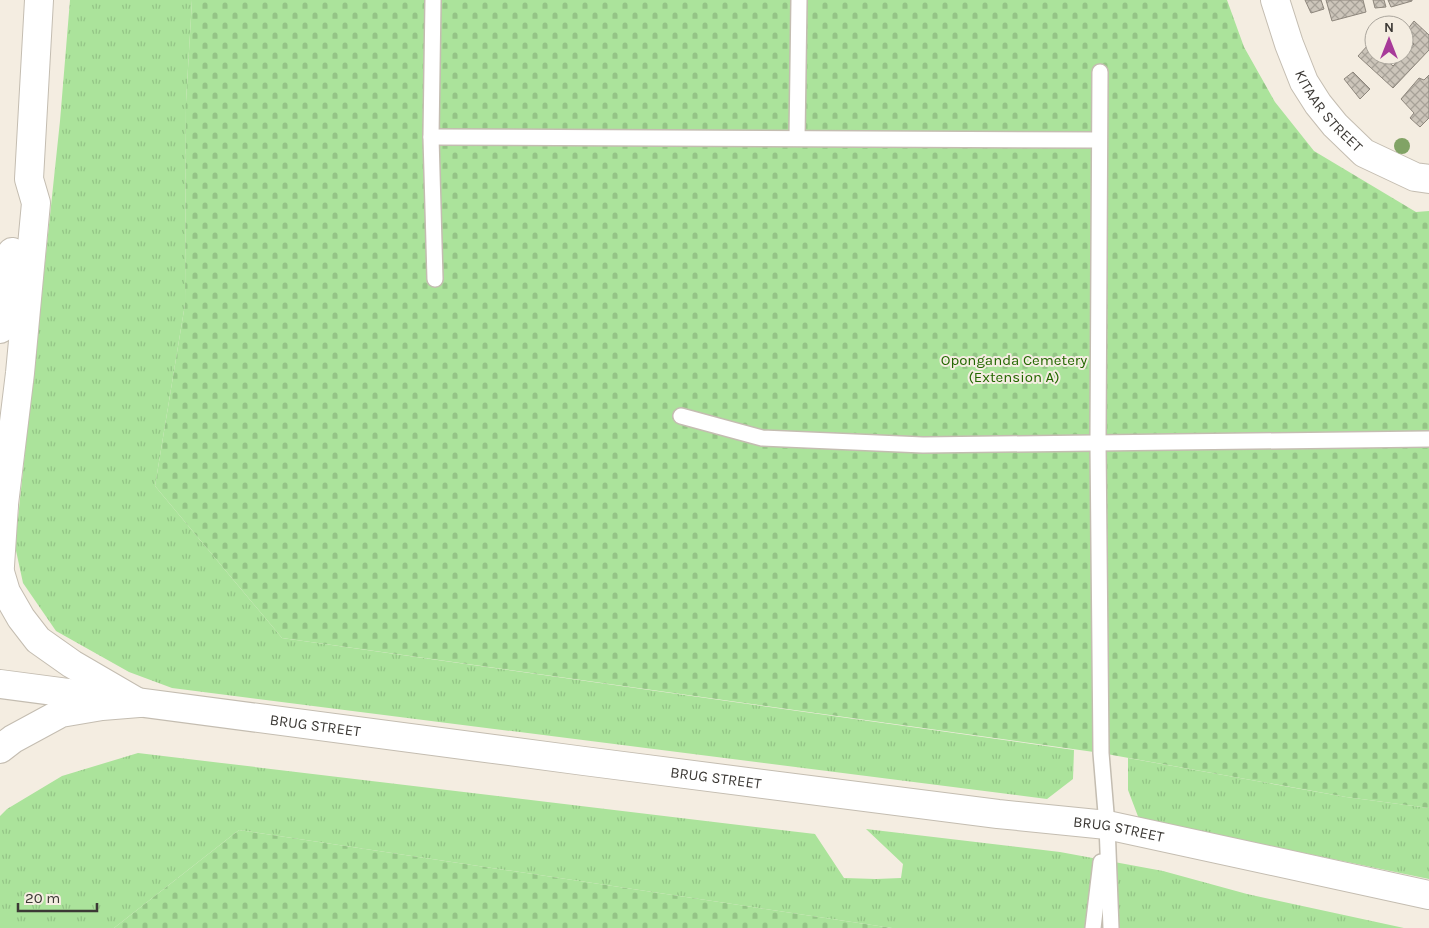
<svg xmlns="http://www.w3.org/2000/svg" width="1429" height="928" viewBox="0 0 1429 928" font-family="Karla,sans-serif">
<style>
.grass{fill:url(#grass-tufts)}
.cemetery{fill:url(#cemetery-stones)}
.building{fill:url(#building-cross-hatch);stroke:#8d867c}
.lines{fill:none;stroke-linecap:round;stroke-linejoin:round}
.service-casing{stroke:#c4bdb1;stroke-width:18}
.minor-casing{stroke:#c4bdb1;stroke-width:30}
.tertiary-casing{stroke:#c4bdb1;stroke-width:30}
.secondary-casing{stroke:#c4bdb1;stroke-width:30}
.service{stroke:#fff;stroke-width:15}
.minor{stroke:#fff;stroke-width:28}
.tertiary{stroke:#fff;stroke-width:28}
.secondary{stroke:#fff;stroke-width:28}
.tree{fill:#81a365}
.labels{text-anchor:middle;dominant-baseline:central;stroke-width:4;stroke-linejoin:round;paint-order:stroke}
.street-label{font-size:15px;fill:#3c3935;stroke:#f4ede1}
.park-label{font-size:15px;fill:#236700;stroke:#f4ede1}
</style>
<defs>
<pattern id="grass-tufts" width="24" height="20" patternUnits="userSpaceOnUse" patternTransform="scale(1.25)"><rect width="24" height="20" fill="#abe39b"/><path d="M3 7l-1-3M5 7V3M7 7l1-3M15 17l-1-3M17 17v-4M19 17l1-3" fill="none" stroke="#94c486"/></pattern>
<pattern id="cemetery-stones" width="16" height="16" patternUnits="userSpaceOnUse" patternTransform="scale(1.25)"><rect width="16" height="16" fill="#abe39b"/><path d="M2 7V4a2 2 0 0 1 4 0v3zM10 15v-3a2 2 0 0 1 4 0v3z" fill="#94c486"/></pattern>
<pattern id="building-cross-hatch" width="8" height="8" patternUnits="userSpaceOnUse" patternTransform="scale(1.25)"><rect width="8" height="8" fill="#ccc5ba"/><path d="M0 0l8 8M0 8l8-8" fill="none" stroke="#a7a198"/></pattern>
</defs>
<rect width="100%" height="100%" fill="#f4ede1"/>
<!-- grass -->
<g class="grass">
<polygon points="70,0 192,0 186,102 185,304 155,486 282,638 1074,750 1073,779 1047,799 172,688 129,672 56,631 23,583 15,546 60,121"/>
<polygon points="138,753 815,834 844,878 876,879 901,878 903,864 866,829 1060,852 1163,871 1247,894 1404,928 892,928 239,830 114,928 0,928 0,816 7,809 62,776"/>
<polygon points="1128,758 1346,797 1429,808 1429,879 1139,819 1128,790"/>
</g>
<!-- cemetery -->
<g class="cemetery">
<polygon points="192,0 1227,0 1244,47 1275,102 1314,151 1416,212 1429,211 1429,808 1346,797 1101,753 282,638 155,486 185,304 186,102"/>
<polygon points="239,830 892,928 114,928"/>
</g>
<!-- building -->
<g class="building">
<polygon points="1305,0 1321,0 1324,9 1311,13"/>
<polygon points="1326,0 1363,0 1366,12 1332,21"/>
<polygon points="1373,0 1384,0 1386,7 1375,8"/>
<polygon points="1388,0 1412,0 1412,1 1391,7"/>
<polygon points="1414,21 1429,35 1429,50 1393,88 1358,56 1369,44 1374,49 1374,55 1381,55 1393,66 1414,44 1404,34"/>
<polygon points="1353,72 1370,89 1360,99 1344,79"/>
<polygon points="1429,75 1429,118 1420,127 1410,118 1414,113 1401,99 1419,78 1424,80"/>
</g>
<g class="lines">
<!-- service casing -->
<g class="service-casing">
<g id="service">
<polyline points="433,0 431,137 435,279"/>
<polyline points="1100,72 1098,442 1101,753 1107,825 1111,928"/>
<polyline points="431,137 1099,140"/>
<polyline points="797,138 799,0"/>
<polyline points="681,416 762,438 923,445 1429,439"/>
<polyline points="1093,928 1101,862"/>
</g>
</g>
<!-- minor casing -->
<g class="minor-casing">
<g id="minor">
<path id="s1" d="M1275,0L1289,44L1304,82L1318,104L1335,125L1364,153L1415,177L1429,179"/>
</g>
</g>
<!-- tertiary casing -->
<g class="tertiary-casing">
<g id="tertiary">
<path id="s2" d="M0,684L584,761L998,814L1107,825L1429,895"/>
</g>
</g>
<!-- secondary casing -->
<g class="secondary-casing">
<g id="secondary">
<polyline points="0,329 9,282 12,252"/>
<polyline points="0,525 4,504 20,373 36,203 29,179 39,0"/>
<polyline points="0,566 4,505"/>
<polyline points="0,572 6,592 21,618 38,640 72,664 139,703"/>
<polyline points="0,749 13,739 61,713 102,706 139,703"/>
</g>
</g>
<!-- service -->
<use href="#service" class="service"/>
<!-- minor -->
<use href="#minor" class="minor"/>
<!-- tertiary -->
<use href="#tertiary" class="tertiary"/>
<!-- secondary -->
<use href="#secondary" class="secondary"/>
</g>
<!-- trees -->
<circle class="tree" cx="1402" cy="146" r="8"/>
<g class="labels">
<!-- street labels -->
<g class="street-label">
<text stroke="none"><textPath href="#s1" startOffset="125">KITAAR STREET</textPath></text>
<text stroke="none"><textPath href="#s2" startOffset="318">BRUG STREET</textPath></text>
<text stroke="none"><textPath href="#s2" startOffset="722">BRUG STREET</textPath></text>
<text stroke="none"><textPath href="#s2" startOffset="1128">BRUG STREET</textPath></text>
</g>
<!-- park labels -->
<g class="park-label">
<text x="1014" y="360">Oponganda Cemetery<tspan x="1014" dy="17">(Extension A)</tspan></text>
</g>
</g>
<!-- north arrow -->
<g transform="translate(1389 40)"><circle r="24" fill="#f4ede1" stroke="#aaa59c"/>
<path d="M0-4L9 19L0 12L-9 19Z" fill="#a73a99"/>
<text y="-8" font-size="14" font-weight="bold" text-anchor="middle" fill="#3c3935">N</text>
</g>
<!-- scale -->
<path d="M18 903v8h79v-8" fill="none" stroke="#3c3935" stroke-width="2.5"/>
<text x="25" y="903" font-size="15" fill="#3c3935" stroke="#f4ede1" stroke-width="4" paint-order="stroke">20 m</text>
</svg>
